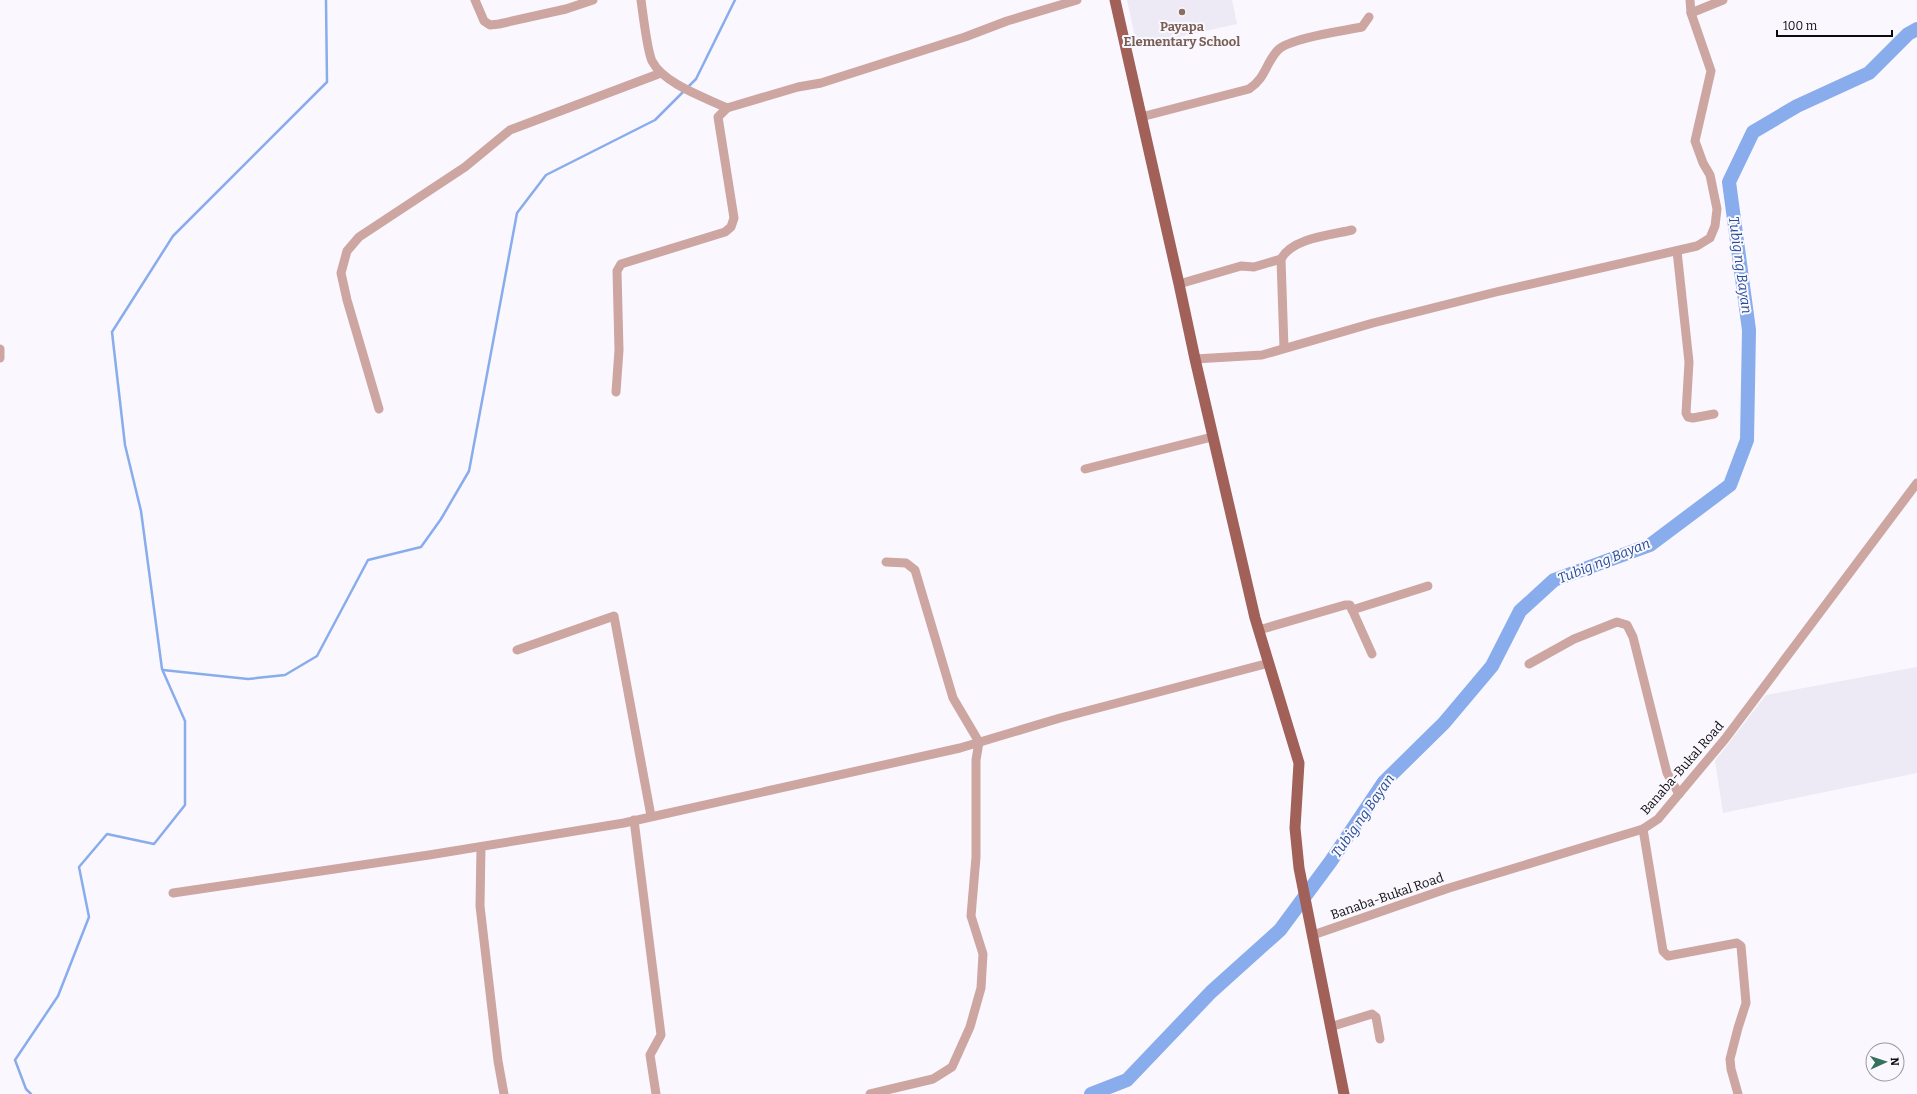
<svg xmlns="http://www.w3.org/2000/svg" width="1917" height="1094" viewBox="0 0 1917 1094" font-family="Bitter,serif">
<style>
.built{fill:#ede9f5}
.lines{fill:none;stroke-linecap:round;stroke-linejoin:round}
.stream{stroke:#88acec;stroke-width:2.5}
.river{stroke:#88acec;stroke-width:14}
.minor{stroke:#cda6a1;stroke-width:9}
.major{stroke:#a16058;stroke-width:11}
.education-dot{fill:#8d6e63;stroke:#faf8fe;stroke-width:1.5}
.labels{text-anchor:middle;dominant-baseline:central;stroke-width:4;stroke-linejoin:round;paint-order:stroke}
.education-label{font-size:13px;font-weight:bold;fill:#785e54;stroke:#faf8fe}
.street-label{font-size:13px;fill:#0c0b0d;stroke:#faf8fe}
.water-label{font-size:14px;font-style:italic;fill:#244c97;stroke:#faf8fe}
</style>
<rect width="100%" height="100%" fill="#faf8fe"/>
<!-- built -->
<g class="built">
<polygon points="1127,0 1232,0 1237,24 1137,46"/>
<polygon points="1917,667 1917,773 1723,813 1715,761 1766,695"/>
</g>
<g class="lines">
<!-- stream -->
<g class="stream">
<polyline points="687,88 696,79 735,0"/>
<polyline points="163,670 248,679 285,675 317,656 368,560 421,547 441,519 469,471 517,213 546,175 655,120 684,91"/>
<polyline points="31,1094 26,1089 15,1060 58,996 89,917 79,867 107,834 154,844 185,805 185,721 162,669 141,511 125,445 112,332 173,236 327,82 326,0"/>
</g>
<!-- river -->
<polyline class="river" points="1091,1094 1127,1080 1211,992 1280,930 1331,861 1384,782 1444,723 1492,666 1520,611 1554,580 1650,545 1730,485 1747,440 1749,330 1729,182 1753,132 1797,106 1869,73 1908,34 1917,29"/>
<!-- minor -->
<g class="minor">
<polyline points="475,0 484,21 490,25 499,24 566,9 593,0"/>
<path d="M641,0C643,14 647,50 652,61C664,84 704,97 727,108"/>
<polyline points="1691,13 1723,0"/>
<path d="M1141,117L1249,89C1266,78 1266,62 1278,50C1290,38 1343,31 1362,27L1369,17"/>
<polyline points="1677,251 1689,362 1686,413 1688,417 1693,418 1714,414"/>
<polyline points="1179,284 1241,266 1254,267 1281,259"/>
<path d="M1284,348L1281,259C1292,238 1331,235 1352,230"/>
<polyline points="0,349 0,358"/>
<polyline points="1195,359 1262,355 1373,323 1496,292 1697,246 1710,238 1715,226 1717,209 1710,175 1703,163 1695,141 1711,71 1691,13 1690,0"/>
<polyline points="616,392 619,350 617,271 621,264 725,232 731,227 734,218 718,117 727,108 798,87 821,83 965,37 1007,21 1077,0"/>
<polyline points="379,409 347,300 341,273 347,251 359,237 465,167 510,130 661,73"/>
<polyline points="1085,469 1212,437"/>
<polyline points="1352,610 1428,586"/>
<polyline points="1259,630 1345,605 1350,605 1372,654"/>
<polyline points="517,650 614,616 651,816"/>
<polyline points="1529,664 1574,639 1617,622 1627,625 1633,637 1667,773 1679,794"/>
<polyline points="634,820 661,1035 650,1055 656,1094"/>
<polyline points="1643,829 1663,951 1668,956 1737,943 1741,946 1746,1003 1738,1028 1730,1059 1731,1069 1738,1094"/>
<polyline points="481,847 480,906 498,1061 504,1094"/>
<polyline points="173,893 429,855 624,823 960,748 1060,718 1269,663"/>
<polyline points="1313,935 1449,888 1643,829 1658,819 1725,739 1917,483"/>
<polyline points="1330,1027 1372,1014 1376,1017 1380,1039"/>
<polyline points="870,1094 933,1079 952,1067 970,1027 981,988 983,954 971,916 976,857 976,760 979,742 953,698 915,570 906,563 886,562"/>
</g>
<!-- major -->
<polyline class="major" points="1115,0 1179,284 1195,359 1255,618 1299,763 1295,828 1299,868 1344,1094"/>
</g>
<!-- markers -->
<circle class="education-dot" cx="1182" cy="12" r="4"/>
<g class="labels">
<!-- education labels -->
<g class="education-label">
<text x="1182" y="26">Payapa<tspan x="1182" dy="15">Elementary School</tspan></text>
</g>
<!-- street labels -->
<g class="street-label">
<text transform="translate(1682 768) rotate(-49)">Banaba-Bukal Road</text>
<text transform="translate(1387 896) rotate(-19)">Banaba-Bukal Road</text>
</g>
<!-- water labels -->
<g class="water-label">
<text transform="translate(1740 265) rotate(82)">Tubig ng Bayan</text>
<text transform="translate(1604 561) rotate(-22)">Tubig ng Bayan</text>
<text transform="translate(1363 816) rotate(-55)">Tubig ng Bayan</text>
</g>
</g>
<!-- north arrow -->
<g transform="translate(1885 1062) rotate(87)"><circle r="19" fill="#faf8fe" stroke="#9b999e"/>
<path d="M0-3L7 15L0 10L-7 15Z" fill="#35725d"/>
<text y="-6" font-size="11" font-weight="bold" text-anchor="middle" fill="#0c0b0d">N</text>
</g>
<!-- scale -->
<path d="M1777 30v6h115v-6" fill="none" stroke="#0c0b0d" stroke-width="2"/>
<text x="1783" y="30" font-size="12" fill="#0c0b0d" stroke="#faf8fe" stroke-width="3" paint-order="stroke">100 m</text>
</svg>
